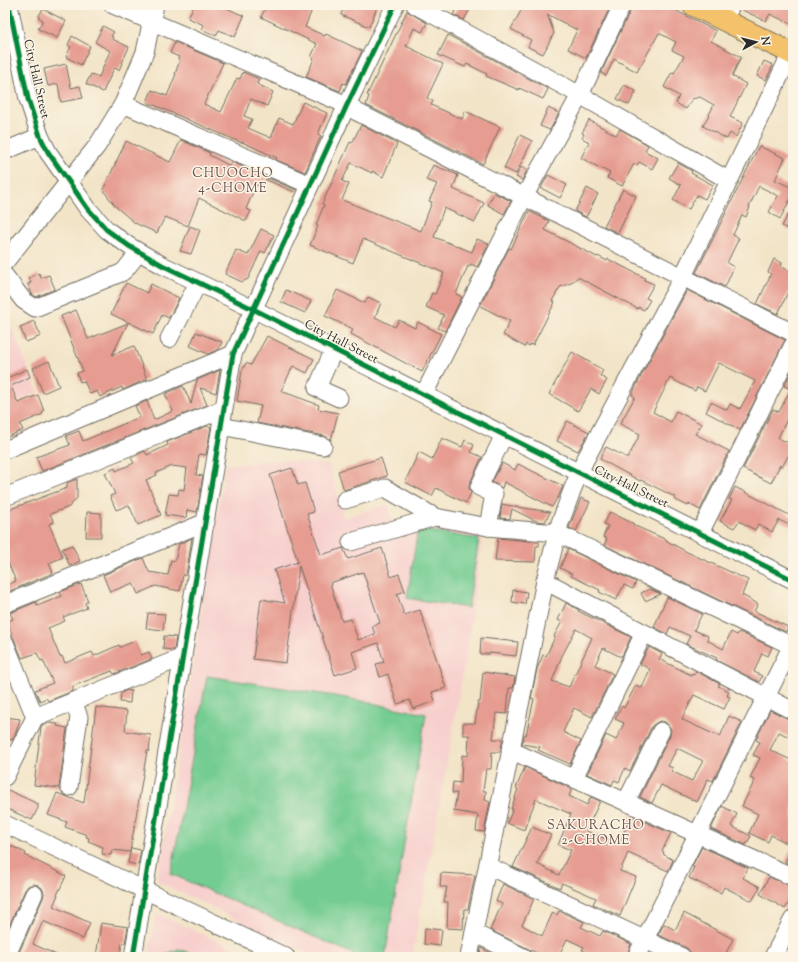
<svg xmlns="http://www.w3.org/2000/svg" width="798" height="962" viewBox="0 0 798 962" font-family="'Sorts Mill Goudy',serif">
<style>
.built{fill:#f7d0cd}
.green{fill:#73cc92;stroke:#4f7c5e}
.building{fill:#e69c91;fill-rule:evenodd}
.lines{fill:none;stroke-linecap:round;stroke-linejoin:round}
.minor-casing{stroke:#716c62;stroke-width:19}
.major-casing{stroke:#716c62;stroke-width:23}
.minor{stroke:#fff;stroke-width:17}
.major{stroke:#f3c26a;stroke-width:21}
.cycleway-casing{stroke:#fcf5e5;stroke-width:8}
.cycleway{stroke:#00873e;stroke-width:5}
.labels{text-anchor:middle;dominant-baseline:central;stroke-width:3;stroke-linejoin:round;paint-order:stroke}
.street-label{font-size:12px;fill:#2b2b2b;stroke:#fcf5e5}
.neighbourhood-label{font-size:13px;letter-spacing:1px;fill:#6c534f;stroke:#fcf5e5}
</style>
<rect width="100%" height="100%" fill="#fcf5e5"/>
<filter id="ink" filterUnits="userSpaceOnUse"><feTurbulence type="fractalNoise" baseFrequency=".025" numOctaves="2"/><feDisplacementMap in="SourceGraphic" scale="8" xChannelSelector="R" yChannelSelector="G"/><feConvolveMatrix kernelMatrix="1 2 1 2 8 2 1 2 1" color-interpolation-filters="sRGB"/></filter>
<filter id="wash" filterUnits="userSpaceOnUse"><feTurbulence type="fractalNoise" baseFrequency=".012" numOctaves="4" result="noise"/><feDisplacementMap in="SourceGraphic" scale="16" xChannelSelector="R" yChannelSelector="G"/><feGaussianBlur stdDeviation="0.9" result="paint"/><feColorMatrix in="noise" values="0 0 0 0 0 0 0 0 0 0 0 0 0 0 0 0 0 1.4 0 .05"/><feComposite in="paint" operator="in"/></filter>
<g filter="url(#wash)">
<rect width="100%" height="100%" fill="#f2e4c7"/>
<!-- built -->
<g class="built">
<polygon points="12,329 38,393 5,406 5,332"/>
<polygon points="284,460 329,465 344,518 388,504 397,534 435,523 483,532 465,661 412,957 315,957 157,881 226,465"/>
<polygon points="160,915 253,957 148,957 156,916"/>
</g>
<!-- green -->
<g class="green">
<polygon points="418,529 479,539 468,608 407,598"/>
<polygon points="207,676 341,697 426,714 385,957 360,957 171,874"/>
<polygon points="179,949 198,957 166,957 166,954"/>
</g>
<g id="blocks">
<!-- building -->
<g class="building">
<polygon points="194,5 220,5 244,16 235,37 219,30 216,36 202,29 204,25 188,18"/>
<polygon points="267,5 314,5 305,27 325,36 326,34 362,51 346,84 343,83 340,91 306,77 314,59 311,57 317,44 261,17"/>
<polygon points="345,5 378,5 369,27 341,15"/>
<polygon points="459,5 463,5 470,9 464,20 453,15"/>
<polygon points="524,5 611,5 586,58 568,49 577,30 547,14 554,33 543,54 528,47 531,40 511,29"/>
<polygon points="632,5 663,5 675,10 716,31 711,41 741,57 732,76 746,84 730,117 743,123 736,137 730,133 727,139 703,126 714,105 700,97 692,99 686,109 676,103 679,96 664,87 672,72 674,73 684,56 672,50 676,42 659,33 637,72 614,59 606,76 601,73 631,9"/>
<polygon points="741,5 793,5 793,25 770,14 766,21 740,9"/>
<polygon points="43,9 66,21 57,38 38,29 43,20 38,17"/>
<polygon points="407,11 427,23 422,32 414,28 406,46 443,64 427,98 433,101 431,105 462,119 465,111 500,127 483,164 366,105 369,96 367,95"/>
<polygon points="103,26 114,32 111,36 113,37 112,39 129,47 119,70 114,68 103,92 86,84 91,74 99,77 110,51 95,42"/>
<polygon points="448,35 548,89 543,99 519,88 519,90 486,76 487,74 467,64 465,67 438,55"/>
<polygon points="72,36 90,46 81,65 66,57 71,47 68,45"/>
<polygon points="175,42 223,63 204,104 221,112 237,78 240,79 243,72 259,79 257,84 273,92 267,106 251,99 244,116 252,119 248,128 271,138 279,118 293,124 303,102 327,113 318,134 321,136 305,172 276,160 277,158 242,142 242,143 147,102 152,90 167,96 176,74 175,74 180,60 178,59 179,57 170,53"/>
<polygon points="764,61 773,65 766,80 757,76"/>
<polygon points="66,64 71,88 80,86 83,98 61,102 58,84 48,86 44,69"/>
<polygon points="624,85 636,91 629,105 617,99"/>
<polygon points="548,108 559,113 550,130 540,126"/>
<polygon points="589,120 616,135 620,129 648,145 645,151 658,158 652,169 639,162 637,165 634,164 622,186 607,178 610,173 581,158 589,142 582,138 584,134 582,133"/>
<polygon points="361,125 397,144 383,177 372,171 372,173 351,163 342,181 349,184 342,200 421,231 432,202 429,201 437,184 426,180 433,165 458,175 453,189 484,203 475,222 444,208 434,237 472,252 477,239 489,244 477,267 471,264 470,267 468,266 456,294 462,297 445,331 438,328 444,315 426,307 432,293 435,294 444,273 363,239 353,263 310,245 318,226 316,225 324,205 322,204 328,191 350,142 352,143"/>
<polygon points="520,135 532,141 516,174 504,168"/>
<polygon points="181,140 210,153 209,155 230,166 232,162 267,177 262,187 256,185 246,209 251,211 246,221 199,198 188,226 165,217 157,233 135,223 116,207 103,190 126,141 170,162"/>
<polygon points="759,146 785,158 775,180 793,188 793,194 780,219 769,212 778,196 759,186 749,207 750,207 746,217 742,215 733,235 739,238 727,263 734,267 725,287 696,273"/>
<polygon points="678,163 692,171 691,173 713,185 705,199 697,195 689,209 673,200 681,185 669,178"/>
<polygon points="521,167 527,170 522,180 516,177"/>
<polygon points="548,175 567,185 560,198 541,188"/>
<polygon points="268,178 296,190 295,192 267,180"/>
<polygon points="587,188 598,194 586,217 575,211"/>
<polygon points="623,189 636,196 618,233 604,226"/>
<polygon points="494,193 511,201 504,214 488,205"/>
<polygon points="793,206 793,232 782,226"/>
<polygon points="529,211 549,221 545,230 547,231 597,257 598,256 607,261 608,259 645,278 644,280 654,284 646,298 650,300 644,310 638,307 638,309 578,277 571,283 560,287 552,301 555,302 533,345 530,344 529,346 526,344 525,347 503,335 510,321 480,306 509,248 511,249"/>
<polygon points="190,226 200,230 191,254 180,251"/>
<polygon points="261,229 274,235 265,253 261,251 248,279 242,282 225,274 236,250 248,255"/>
<polygon points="774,259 782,263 781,267 793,272 793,294 788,292 778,314 757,304 771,274 768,272"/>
<polygon points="39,273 41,278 49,275 55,289 36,297 32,294 28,284 31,283 29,278"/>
<polygon points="126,283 147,293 151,284 179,298 169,318 162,315 153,334 111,314"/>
<polygon points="286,290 311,301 305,313 281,302"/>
<polygon points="337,290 365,303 368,297 381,303 375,317 395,327 399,320 415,328 418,322 441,334 422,372 351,334 353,329 325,316"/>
<polygon points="687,290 785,340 740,430 706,412 711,402 727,410 730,404 740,409 755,381 719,363 705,391 697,387 695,391 670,378 653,412 671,422 676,411 702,424 695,434 729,451 700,510 689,504 688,506 674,499 675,497 641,480 640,481 600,459 606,447 628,458 640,434 620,424 635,397 632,395 637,384"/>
<polygon points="76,310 88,339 128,323 112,355 134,346 147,379 123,390 122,387 100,397 97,391 90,394 84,381 80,382 77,373 83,371 61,316"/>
<polygon points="34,321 41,336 26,342 20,327"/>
<polygon points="196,332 222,342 219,349 208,354 190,346"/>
<polygon points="267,336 314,359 307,373 293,366 281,391 319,405 318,409 338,413 331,440 325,436 257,423 261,406 237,401 242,371 246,363 251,365"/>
<polygon points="572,352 603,370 600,376 607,380 599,394 591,389 578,411 549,394"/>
<polygon points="49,361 59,386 43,393 33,368"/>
<polygon points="793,368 793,407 778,438 793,445 793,458 788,456 782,467 780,465 771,483 743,469 773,409 779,412 791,389 784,386"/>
<polygon points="27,369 30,377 11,386 18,403 38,395 44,411 42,412 43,414 20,424 23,430 5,438 5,373 7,378"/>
<polygon points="220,370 216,393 200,388 207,405 42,471 36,457 70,445 66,436 79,431 83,441 140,417 135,406 147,401 154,420 173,411 165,394 183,386 191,404 197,380"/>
<polygon points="567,421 589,432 578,451 557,441"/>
<polygon points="207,426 211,427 206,455 199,454 196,475 203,476 197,512 187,510 186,518 165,515 169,494 178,495 179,489 184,490 187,468 172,466 156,473 157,475 146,480 161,515 138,525 129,505 116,510 110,496 115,494 105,473 115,468 116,471 134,463 131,458 145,451 147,455 168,445 167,442"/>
<polygon points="442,438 462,447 465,440 474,445 471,452 482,457 470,483 469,488 471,493 466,503 436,488 432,496 405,482 419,452 432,459"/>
<polygon points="381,458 387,476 344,490 338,471"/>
<polygon points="502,463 515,470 518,464 563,486 558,498 557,498 552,507 504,482 502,488 492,482"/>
<path d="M292,468L298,485L305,483L314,512L307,514L321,555L343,548L348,559L382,548L391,577L399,574L405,591L397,594L404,615L420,610L446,688L432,692L435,701L413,709L410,700L397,704L388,674L380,677L376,664L384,662L378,643L352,652L357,668L335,675L299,566L286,663L253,659L261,599L285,603L274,570L298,562L270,475ZM363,572L380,623L372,626L375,634L358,640L351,619L342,621L330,583Z"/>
<polygon points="77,479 77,498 69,507 50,514 54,522 49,524 63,557 49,563 53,573 5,593 5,586 16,581 5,556 5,511 67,488 67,483"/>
<polygon points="735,487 793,517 793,527 779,520 772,532 758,524 755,530 739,521 734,528 720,521 732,500 729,499"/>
<polygon points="581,498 590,502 576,531 569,528"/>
<polygon points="502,504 512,506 550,512 545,522 536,521 512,509 510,519 500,518"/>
<polygon points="87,512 101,513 101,537 86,537"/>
<polygon points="610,512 634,524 633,525 667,540 667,541 687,552 748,580 742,595 758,604 754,611 788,627 786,632 604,545 607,539 603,537 608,526 604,524"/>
<polygon points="192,538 186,575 183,575 180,591 155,586 138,594 133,583 110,592 103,575 143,558 149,572 168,575 171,560 175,561 179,544"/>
<polygon points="498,538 539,542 539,546 536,546 535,562 495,561"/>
<polygon points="72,545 80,561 70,566 62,549"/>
<polygon points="568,549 636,582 633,589 624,585 616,600 599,592 600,590 571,576 572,574 560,568"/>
<polygon points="81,584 88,601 85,603 87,608 63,617 65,621 48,628 60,657 62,656 65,663 92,652 94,656 119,645 120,647 135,641 141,655 149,652 152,659 114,674 112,671 73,686 73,691 48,701 46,698 40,701 35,690 53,683 43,660 41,661 37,653 22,658 7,622 13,619 10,613 36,602 37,606 62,596 60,592"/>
<polygon points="650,589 661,594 645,601 641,593"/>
<polygon points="513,590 527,592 525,604 512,602"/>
<polygon points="667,597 702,614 694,630 708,636 707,640 723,649 731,632 737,635 739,632 772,647 768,656 762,653 754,672 762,676 759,682 716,660 717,658 686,644 690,636 670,627 667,634 654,627"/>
<path d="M566,603L579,610L578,611L631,637L622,656H619L603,648L595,665L613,674L592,717L574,708L563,732L581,741L570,764L538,750L540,747L522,744L524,735H526L534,699L531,698L537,669L543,655L546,656L555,637L554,636L562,622L558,620ZM576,629L592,638L569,687L552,681L562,656Z"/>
<polygon points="148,613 165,614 163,630 146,628"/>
<polygon points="164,636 176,637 174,650 163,649"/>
<polygon points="481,638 518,642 516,656 490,653 490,654 480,654"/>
<path d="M649,647L662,654L659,659L691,675L692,673L694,675L696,671L720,684L718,686L729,691L727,696L730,697L724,709L694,695L682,719L685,721L720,737L729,716L742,722L713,781L708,779L697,802L661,785L652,803L640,797L670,735L671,730L669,726L665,722L660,721L656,723L652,726L630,771L625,768L619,782L614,780L612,785L587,774L606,735L616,740L624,723L615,719L622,706L624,708L636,685L642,688L650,669L640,664ZM677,748L703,761L692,781L671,771L673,768L668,766Z"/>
<polygon points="483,672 515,677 513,688 509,688 507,714 496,713 493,739 503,739 500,752 492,752 491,769 486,769 483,791 486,791 485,800 490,802 484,832 476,831 478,815 454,811 457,793 452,793 453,782 461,783 462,755 468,756 469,735 463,735 463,723 475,723 478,702 480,702"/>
<polygon points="127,690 131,691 130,703 120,702 121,693"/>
<polygon points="96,707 127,711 125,731 151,735 149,751 147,751 130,852 112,850 111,855 102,854 103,847 88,841 89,838 86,837 87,835 65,827 67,822 48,815 57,793 84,803"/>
<polygon points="770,710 793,721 793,739 779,732 770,750 793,761 793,770 790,777 793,778 793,866 785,862 793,846 771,835 768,842 749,833 758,814 742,806 755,780 750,778 760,758 753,755 760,742 756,740"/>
<polygon points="5,717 20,719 16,732 12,740 5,738"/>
<polygon points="48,723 58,724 57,726 67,728 59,788 34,785 41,727 42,725"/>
<polygon points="525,767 572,789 569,796 587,805 591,797 600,801 586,831 619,844 631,816 671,833 662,851 664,852 663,854 673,860 668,871 628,853 620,871 636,877 620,916 593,904 596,898 562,883 560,888 513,867 532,827 551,835 537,864 559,875 571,850 558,845 571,814 536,799 524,830 507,823 513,809 511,809 518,789 516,788"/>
<polygon points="8,790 38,804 38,808 32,820 5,808 5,796"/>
<polygon points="722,806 737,814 731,826 751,836 746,845 711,829"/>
<polygon points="9,845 26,853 25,855 66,876 57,895 58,895 53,906 90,923 83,939 43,921 33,944 61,957 17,957 43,898 44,893 42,888 38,885 33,884 28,886 25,890 5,935 5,854"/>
<polygon points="702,847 748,868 743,878 760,887 752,901 724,887 721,893 689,878 694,867 692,866"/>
<polygon points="131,848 141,850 138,865 128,863"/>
<polygon points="441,873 475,875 468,909 464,909 463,929 447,928 448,902 444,902 447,887 440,887"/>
<polygon points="769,877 793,887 793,895 785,909 760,894"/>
<polygon points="503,884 534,899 522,925 542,936 553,912 557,915 559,911 584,922 581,927 600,936 603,931 631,944 626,957 598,957 582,950 584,947 567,939 558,957 545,957 490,930 502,904 496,901"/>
<polygon points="684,913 733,939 724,957 692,957 690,952 687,948 658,935 664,924 675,930"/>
<polygon points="101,923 128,927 125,943 122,943 120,957 96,957"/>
<polygon points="425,928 442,930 440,946 424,944"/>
<polygon points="481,948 497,956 497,957 483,957 480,955"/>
</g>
</g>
</g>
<g filter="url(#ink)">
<use href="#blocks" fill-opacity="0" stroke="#716c62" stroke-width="1"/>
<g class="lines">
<!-- minor casing -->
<g class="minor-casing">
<g id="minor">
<polyline points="9,5 28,99 40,136 48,152 69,182 88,209 107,230 129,246 162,265 253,309 793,580"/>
<polyline points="113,5 347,105 357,112 793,333"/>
<polyline points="415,5 580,95 728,180"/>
<polyline points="725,20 731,5"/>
<polyline points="123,104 310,185"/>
<polyline points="5,151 40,136"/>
<polyline points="5,262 97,146 123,104 145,52 155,5"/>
<polyline points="5,276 23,300 35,308 121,273 125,270 139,252"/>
<polyline points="169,339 198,283"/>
<polyline points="334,349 317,388 339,398"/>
<polyline points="424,394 524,197 580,95 622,5"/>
<polyline points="221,426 323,446"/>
<polyline points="5,450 233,354"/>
<polyline points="5,497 223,409"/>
<polyline points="345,500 385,488 435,517"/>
<polyline points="488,527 494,494 479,487 504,435"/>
<polyline points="700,533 793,345"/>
<polyline points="351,542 435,517 488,527 557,533 792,646"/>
<polyline points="545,581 793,711"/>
<polyline points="5,604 206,522"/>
<polyline points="5,643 35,717"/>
<polyline points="510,750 793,877"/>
<polyline points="5,777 35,717 183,657"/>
<polyline points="574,778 644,633"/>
<polyline points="69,787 79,717 73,701"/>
<polyline points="626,802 661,731"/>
<polyline points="5,824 286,957"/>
<polyline points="488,866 682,957"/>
<polyline points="474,933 523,957"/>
<polyline points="6,957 34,894"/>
<polyline points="133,957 233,354 347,105 395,5"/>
<polyline points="469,957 545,581 560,523 573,488 585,460 683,276 791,53"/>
<polyline points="636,957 793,643"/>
<polyline points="773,957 793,919"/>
</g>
</g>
<!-- major casing -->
<g class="major-casing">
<polyline id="major" points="693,5 793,54"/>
</g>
<!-- minor -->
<use href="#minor" class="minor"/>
<!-- major -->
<use href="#major" class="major"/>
<!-- cycleway casing -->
<g class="cycleway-casing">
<g id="cycleway">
<polyline points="9,5 28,99 40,136 48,152 69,182 88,209 107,230 129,246 162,265 253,309 793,580"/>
<polyline points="133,957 233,354 347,105 395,5"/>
</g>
</g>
<!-- cycleway -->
<use href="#cycleway" class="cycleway"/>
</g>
</g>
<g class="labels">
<!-- street labels -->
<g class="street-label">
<text transform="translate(36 79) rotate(77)">City Hall Street</text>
<text transform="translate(341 342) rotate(27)">City Hall Street</text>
<text transform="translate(631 487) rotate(26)">City Hall Street</text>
</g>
<!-- neighbourhood labels -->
<g class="neighbourhood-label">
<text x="233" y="174">CHUOCHO<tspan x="233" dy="15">4-CHOME</tspan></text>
<text x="596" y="826">SAKURACHO<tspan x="596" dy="15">2-CHOME</tspan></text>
</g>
</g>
<!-- margin -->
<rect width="798" height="962" fill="none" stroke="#fcf5e5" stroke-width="20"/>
<!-- north arrow -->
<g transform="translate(756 42) rotate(83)" stroke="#fcf5e5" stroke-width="3" paint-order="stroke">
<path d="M0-3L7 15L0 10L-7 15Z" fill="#2b2b2b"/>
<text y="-6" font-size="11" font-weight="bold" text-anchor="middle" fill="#2b2b2b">N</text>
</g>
</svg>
